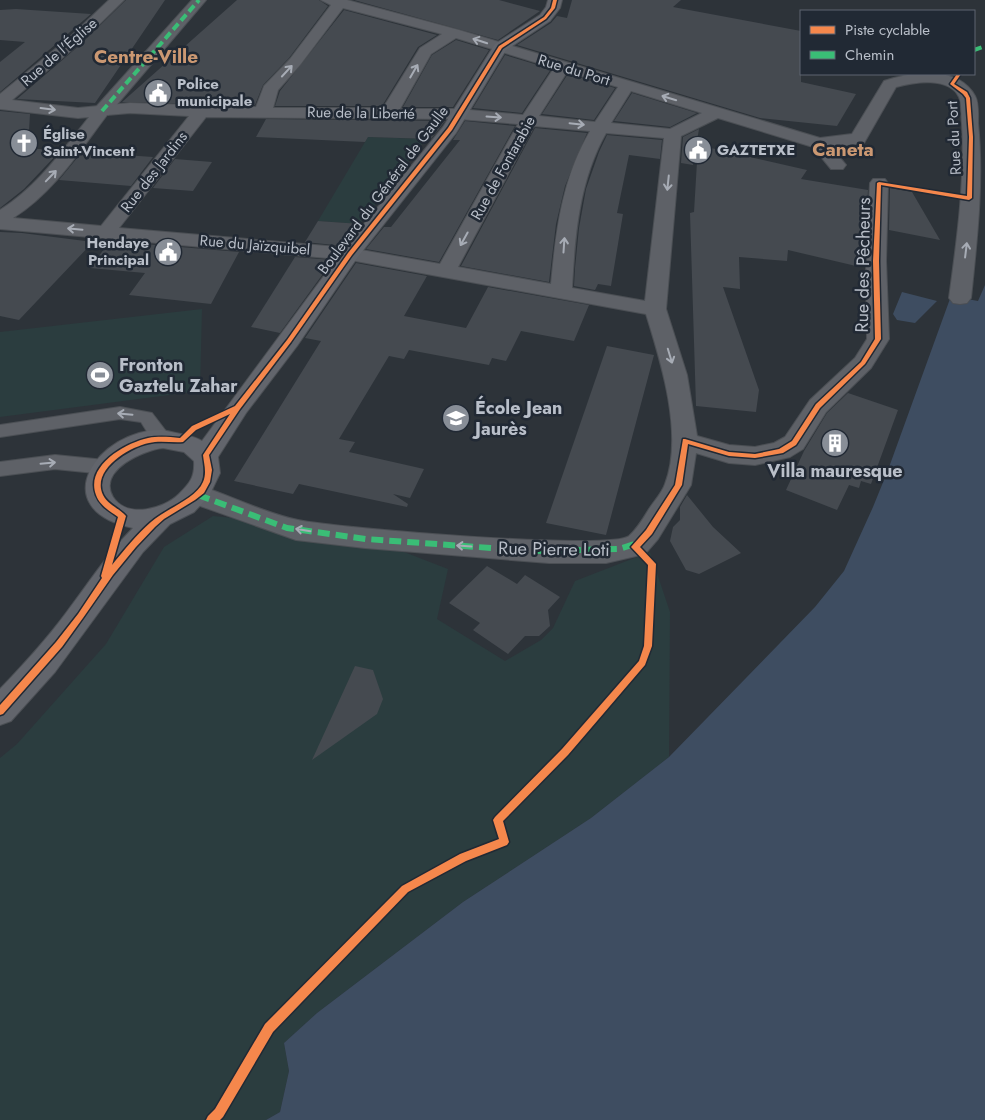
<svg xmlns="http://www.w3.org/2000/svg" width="985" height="1120" viewBox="0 0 985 1120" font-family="Jost,sans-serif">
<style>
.green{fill:#2b3d3f}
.water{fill:#3e4d61}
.building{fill:#454a50}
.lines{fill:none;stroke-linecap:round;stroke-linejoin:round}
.service-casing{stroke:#4b4f54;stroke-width:2}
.pedestrian-casing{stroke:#4b4f54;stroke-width:2}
.minor-casing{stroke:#4b4f54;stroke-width:2}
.secondary-casing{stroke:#4b4f54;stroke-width:2}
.service{fill:#5e6167;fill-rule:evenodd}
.pedestrian{fill:#5e6167;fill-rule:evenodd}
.minor{fill:#5e6167;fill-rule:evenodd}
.secondary{fill:#62656c;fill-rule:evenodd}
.quiet-far1{stroke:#3abd76;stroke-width:4;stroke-dasharray:8 4;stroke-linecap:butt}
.quiet{stroke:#3abd76;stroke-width:6;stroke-dasharray:12 6;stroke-linecap:butt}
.cycleway-casing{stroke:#212934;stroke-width:3}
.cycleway{fill:#f5874c;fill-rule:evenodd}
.oneway{stroke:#a7acb5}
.labels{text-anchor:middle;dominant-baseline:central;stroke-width:5;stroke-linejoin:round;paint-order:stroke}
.far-street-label{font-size:15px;fill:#b9bfc9;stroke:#212934}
.far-poi-label{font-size:15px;font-weight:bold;fill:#b9bfc9;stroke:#212934;text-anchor:start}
.street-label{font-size:18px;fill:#b9bfc9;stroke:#212934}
.poi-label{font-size:18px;font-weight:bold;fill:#b9bfc9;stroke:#212934;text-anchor:start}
.far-district-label{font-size:19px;font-weight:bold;fill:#cb9872;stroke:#212934}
</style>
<rect width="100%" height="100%" fill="#2d3339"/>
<!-- green -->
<g class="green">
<polygon points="368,137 426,139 360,224 318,221"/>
<polygon points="202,309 200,391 0,417 0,332"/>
<polygon points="213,516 244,519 312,538 404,552 448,569 437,619 505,661 541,640 553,628 575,581 650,552 670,612 669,757 591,818 463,902 317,1013 284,1043 289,1071 280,1112 266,1120 0,1120 0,758 17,744 106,644 164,547"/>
</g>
<!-- water -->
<g class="water">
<polygon points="985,285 985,1120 266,1120 280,1112 289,1071 284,1043 317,1013 463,902 591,818 669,757 815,607 844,571 873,507 888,470 951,296 978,301"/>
<polygon points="902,292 937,301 915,323 897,320 893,314"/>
</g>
<!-- building -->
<g class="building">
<polygon points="126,0 165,0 95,103 17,99 81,44"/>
<polygon points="237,0 319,0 328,6 289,58 263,85 255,105 122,102"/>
<polygon points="354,0 499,0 540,11 498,40"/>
<polygon points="572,0 681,0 673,7 801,31 801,82 856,94 837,126 760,118 517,45 551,23 557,16 567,18"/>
<polygon points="0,10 16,9 91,14 0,92 0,62 25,42 0,40"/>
<polygon points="344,10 437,35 418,47 382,106 275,106 280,91"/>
<polygon points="456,40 489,50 453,107 403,107 432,55"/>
<polygon points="505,55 551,69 522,113 473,108"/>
<polygon points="568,74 615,88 594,120 542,114"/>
<polygon points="632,93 697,113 670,127 614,121"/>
<polygon points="0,111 30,114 28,148 60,151 24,189 0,208"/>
<polygon points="266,119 445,121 431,139 368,137 365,142 256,137"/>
<polygon points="465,121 515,126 439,262 366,249 384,227 391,227 460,140 453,140"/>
<polygon points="535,128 587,133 565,186 556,224 549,282 461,266"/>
<polygon points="699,129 693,165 681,163 683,137"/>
<polygon points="607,135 662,140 660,159 629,155 617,213 623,214 611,286 598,284 595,290 574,286 575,268 579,228 586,189 599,152"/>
<polygon points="698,145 807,170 801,179 868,190 865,247 856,266 788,250 787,261 739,257 740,289 723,287 759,390 756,412 696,406 690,213 694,212"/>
<polygon points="82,152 153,157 131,186 59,180"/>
<polygon points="175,159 212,162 193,191 153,188"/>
<polygon points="890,188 912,192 940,240 889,230"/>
<polygon points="318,221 361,224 344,246 305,242"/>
<polygon points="0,232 22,233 93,242 19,320 0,316"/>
<polygon points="110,241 239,252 211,304 129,295 145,273 90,268"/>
<polygon points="295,257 333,260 280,333 251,327"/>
<polygon points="356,263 427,276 404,316 466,328 488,287 589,305 574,341 521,331 506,361 492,358 489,365 409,350 404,359 389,356 339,439 355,442 349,452 424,469 410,498 393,494 408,504 407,507 299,484 293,494 234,481 321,341 305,338"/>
<polygon points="607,346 654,355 606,535 546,523"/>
<polygon points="848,393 898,410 871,484 861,481 859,488 849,485 837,510 786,490 804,451 827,413"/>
<polygon points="687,495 713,527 741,553 699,574 686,570 670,541 673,527 680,520 680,507"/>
<polygon points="487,566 517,584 525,575 560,597 548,610 550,626 539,636 525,636 508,654 473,630 480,623 449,603"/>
<polygon points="355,666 373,670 383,699 377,714 312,760"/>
</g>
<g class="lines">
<!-- service casing -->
<g class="service-casing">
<g id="service">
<path d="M120,407L152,413L172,439L169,443C155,448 148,433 141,422L120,419L0,437V425Z"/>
<polygon points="55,455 105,460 111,462 114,467 111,472 105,474 55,469 0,476 0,462"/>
</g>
</g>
<!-- pedestrian casing -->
<g class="pedestrian-casing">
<polygon id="pedestrian" points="192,0 206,0 108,115 96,115 94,111 96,107"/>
</g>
<!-- minor casing -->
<g class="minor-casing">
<path id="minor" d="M109,0H124L80,43L12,100L78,108L130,103L256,107L264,86L290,59L331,5L321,0H347L459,30L820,138L852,134L884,81C912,72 958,65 975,96C979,103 978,115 978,123C984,181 977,240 971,298L967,303L960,304L953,303L949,298C957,240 965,182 962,124C961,116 962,104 959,97C949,76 914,82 896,87L864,143L831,147L846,165L843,169H831L813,147L718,118L681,136L666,309L687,375L697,436L729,445L755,447L774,443L785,437L810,400L855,358L867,339L866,261L870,183L873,179H885L888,183L886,261L889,339L871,368L826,412L803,449L790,457L755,465L729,463L696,453L691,485L658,539L645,554L606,563H549L365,548L296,540L189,502L185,495L189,488L198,485C231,496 264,513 298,520C335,528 611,551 629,536C637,529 643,519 649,509C654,501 662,493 665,484C684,435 661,362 646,314L350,260L0,229V210C37,187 62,151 89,117L78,118L0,109V94L70,37ZM343,8L442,34L420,48L383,108H273L278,90L300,65ZM456,38L554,68L523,115L459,109H400L431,54ZM567,72L618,87L595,122L539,116ZM631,91L702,113L670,129L611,123ZM130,113L189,116L101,226L13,218C53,193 79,152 107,115ZM206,117L459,119L518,124L440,264L350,248L119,228ZM534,126L590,131C562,179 556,230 551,284L458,267ZM606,133L664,138L645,301L572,288C575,234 579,181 606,133Z"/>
</g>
<!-- secondary casing -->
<g class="secondary-casing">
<path id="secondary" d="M548,0H562L560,8L550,21L506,50L456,133L357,258L297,346L246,413L218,457L220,473L209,496L194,512L170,524L143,552L55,672L11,721L0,725V689C23,665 46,640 66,613C88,584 107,554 133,528C43,509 98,429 162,430C168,431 175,433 181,434C188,436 196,437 202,441L343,250L443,127L495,44L540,15L546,7ZM163,448L184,452L194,461C195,477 190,483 179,494C164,509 127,519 113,497C97,470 144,450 163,448Z"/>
</g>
<!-- service -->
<use href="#service" class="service"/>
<!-- pedestrian -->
<use href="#pedestrian" class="pedestrian"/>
<!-- minor -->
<use href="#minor" class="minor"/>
<!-- secondary -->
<use href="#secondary" class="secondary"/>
<!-- quiet-far1 -->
<g class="quiet-far1">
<polyline points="974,50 985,46"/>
<polyline points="102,111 199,0"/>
</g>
<!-- quiet -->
<polyline class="quiet" points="198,495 287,528 366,539 533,551 619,549 638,543"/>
<!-- cycleway casing -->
<g class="cycleway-casing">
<g id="cycleway">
<path d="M553,0H557L555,8L546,19L502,48L452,130L352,255L291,342L240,409L209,455L212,470L210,482L204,493L195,500L164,519L155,527L136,547L113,575L83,618L62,647L3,714L0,715V705L56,642L78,614L102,578L101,576L118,517C110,511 100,506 96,495C85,466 125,443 148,438C159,436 169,437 180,438L192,426L235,406L287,340L348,253L448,128L499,46L544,17L551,8ZM230,414L203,455C204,464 207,473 203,482C196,499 165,509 151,522C137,534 124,550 112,565L126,516C119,508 108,505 103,495C91,470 129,447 149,443C160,440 172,443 183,442L196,430Z"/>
<polygon points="957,74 961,74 954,84 967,92 970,98 973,137 972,198 969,200 881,185 879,261 881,339 865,364 820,408 796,445 783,453 755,458 729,456 688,444 682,485 652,534 640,547 656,564 652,646 645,665 568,755 503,821 509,842 507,845 466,861 408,892 273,1032 223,1117 220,1120 206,1120 208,1116 215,1109 265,1024 402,886 460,854 499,839 493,820 495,817 562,749 639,661 644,646 648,565 631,547 646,530 675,485 683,439 685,439 729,452 755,454 779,449 792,441 816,404 861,362 875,339 873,261 877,183 879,182 967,196 969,137 966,98 963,94 950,84"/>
</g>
</g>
<!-- cycleway -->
<use href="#cycleway" class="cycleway"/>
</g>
<!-- one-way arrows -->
<defs><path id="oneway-shaft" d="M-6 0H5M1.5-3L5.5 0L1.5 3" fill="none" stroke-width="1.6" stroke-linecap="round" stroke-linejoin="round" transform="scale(1.25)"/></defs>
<g class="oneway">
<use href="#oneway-shaft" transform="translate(480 41) rotate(-162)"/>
<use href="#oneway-shaft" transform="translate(287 71) rotate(-47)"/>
<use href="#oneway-shaft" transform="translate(414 71) rotate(-60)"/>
<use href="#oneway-shaft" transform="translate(669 98) rotate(-163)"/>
<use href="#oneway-shaft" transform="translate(48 109) rotate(7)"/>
<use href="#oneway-shaft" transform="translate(494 117) rotate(4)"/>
<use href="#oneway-shaft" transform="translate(577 124) rotate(6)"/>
<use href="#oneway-shaft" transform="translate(51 176) rotate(-46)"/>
<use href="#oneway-shaft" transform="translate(668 183) rotate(96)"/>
<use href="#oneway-shaft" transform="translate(75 229) rotate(-175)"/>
<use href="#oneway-shaft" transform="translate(464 239) rotate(119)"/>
<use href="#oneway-shaft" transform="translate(564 245) rotate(-86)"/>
<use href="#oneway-shaft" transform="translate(966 250) rotate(-83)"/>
<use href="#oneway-shaft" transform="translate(670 356) rotate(73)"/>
<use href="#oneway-shaft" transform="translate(125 414) rotate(-175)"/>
<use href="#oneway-shaft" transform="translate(48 463) rotate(-5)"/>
<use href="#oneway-shaft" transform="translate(303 530) rotate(-171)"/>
<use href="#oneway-shaft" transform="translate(464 546) rotate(-176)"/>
</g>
<!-- icons -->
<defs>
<g id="civic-disc" transform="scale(1.4375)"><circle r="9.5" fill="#888e97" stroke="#212934"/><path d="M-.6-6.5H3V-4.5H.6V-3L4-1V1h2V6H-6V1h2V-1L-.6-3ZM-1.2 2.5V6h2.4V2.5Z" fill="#fff"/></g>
<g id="church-disc" transform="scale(1.4375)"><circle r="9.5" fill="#888e97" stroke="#212934"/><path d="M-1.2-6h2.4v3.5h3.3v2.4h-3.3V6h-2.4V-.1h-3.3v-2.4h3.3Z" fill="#fff"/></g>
<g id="stadium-disc" transform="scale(1.4375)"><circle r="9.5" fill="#888e97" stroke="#212934"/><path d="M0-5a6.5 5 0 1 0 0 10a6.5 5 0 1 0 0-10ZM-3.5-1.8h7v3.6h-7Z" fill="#fff"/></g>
<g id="school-disc" transform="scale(1.4375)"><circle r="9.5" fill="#888e97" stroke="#212934"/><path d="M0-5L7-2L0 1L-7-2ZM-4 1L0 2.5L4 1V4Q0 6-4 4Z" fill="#fff"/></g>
<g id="building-disc" transform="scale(1.4375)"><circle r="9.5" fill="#888e97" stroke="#212934"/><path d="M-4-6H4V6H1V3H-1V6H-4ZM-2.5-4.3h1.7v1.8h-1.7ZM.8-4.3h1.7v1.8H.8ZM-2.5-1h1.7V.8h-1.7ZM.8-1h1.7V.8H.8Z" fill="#fff"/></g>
</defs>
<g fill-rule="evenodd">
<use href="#civic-disc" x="158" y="93"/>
<use href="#church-disc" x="24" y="143"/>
<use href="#civic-disc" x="698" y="150"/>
<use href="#civic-disc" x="168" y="252"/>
<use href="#stadium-disc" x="100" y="375"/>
<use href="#school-disc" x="456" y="418"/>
<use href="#building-disc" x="835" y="443"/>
</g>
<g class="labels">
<!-- far-street labels -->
<g class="far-street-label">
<text transform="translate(59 52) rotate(-41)">Rue de l'Église</text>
<text transform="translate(574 70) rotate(17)">Rue du Port</text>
<text transform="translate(361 113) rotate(1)">Rue de la Liberté</text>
<text transform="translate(954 138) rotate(-93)">Rue du Port</text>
<text transform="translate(503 168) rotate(-61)">Rue de Fontarabie</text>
<text transform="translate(154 172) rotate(-52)">Rue des Jardins</text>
<text transform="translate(383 190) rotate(-53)">Boulevard du Général de Gaulle</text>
<text transform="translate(255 245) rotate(5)">Rue du Jaïzquibel</text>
</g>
<!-- far-poi labels -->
<g class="far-poi-label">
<text x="177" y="84">Police<tspan x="177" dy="17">municipale</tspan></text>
<text x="43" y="134">Église<tspan x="43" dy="17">Saint-Vincent</tspan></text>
<text x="717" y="150">GAZTETXE</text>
<text x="149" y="243" text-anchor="end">Hendaye<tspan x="149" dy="17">Principal</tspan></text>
</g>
<!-- street labels -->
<g class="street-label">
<text transform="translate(863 265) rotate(-89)">Rue des Pêcheurs</text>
<text transform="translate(554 549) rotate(1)">Rue Pierre Loti</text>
</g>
<!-- poi labels -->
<g class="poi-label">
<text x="119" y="365">Fronton<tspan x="119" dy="21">Gaztelu Zahar</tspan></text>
<text x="475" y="408">École Jean<tspan x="475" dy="21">Jaurès</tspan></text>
<text x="835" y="471" text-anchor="middle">Villa mauresque</text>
</g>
<!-- far-district labels -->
<g class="far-district-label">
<text x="146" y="56">Centre-Ville</text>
<text x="843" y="149">Caneta</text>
</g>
</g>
<!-- legend -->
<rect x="800" y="10" width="175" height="65" fill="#212934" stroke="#5e6570"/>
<rect x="810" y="26" width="25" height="8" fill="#f5874c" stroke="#5e6570"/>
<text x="845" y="35" font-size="15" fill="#b9bfc9">Piste cyclable</text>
<rect x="810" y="51" width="25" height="8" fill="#3abd76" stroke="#5e6570"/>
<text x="845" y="60" font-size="15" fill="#b9bfc9">Chemin</text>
</svg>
